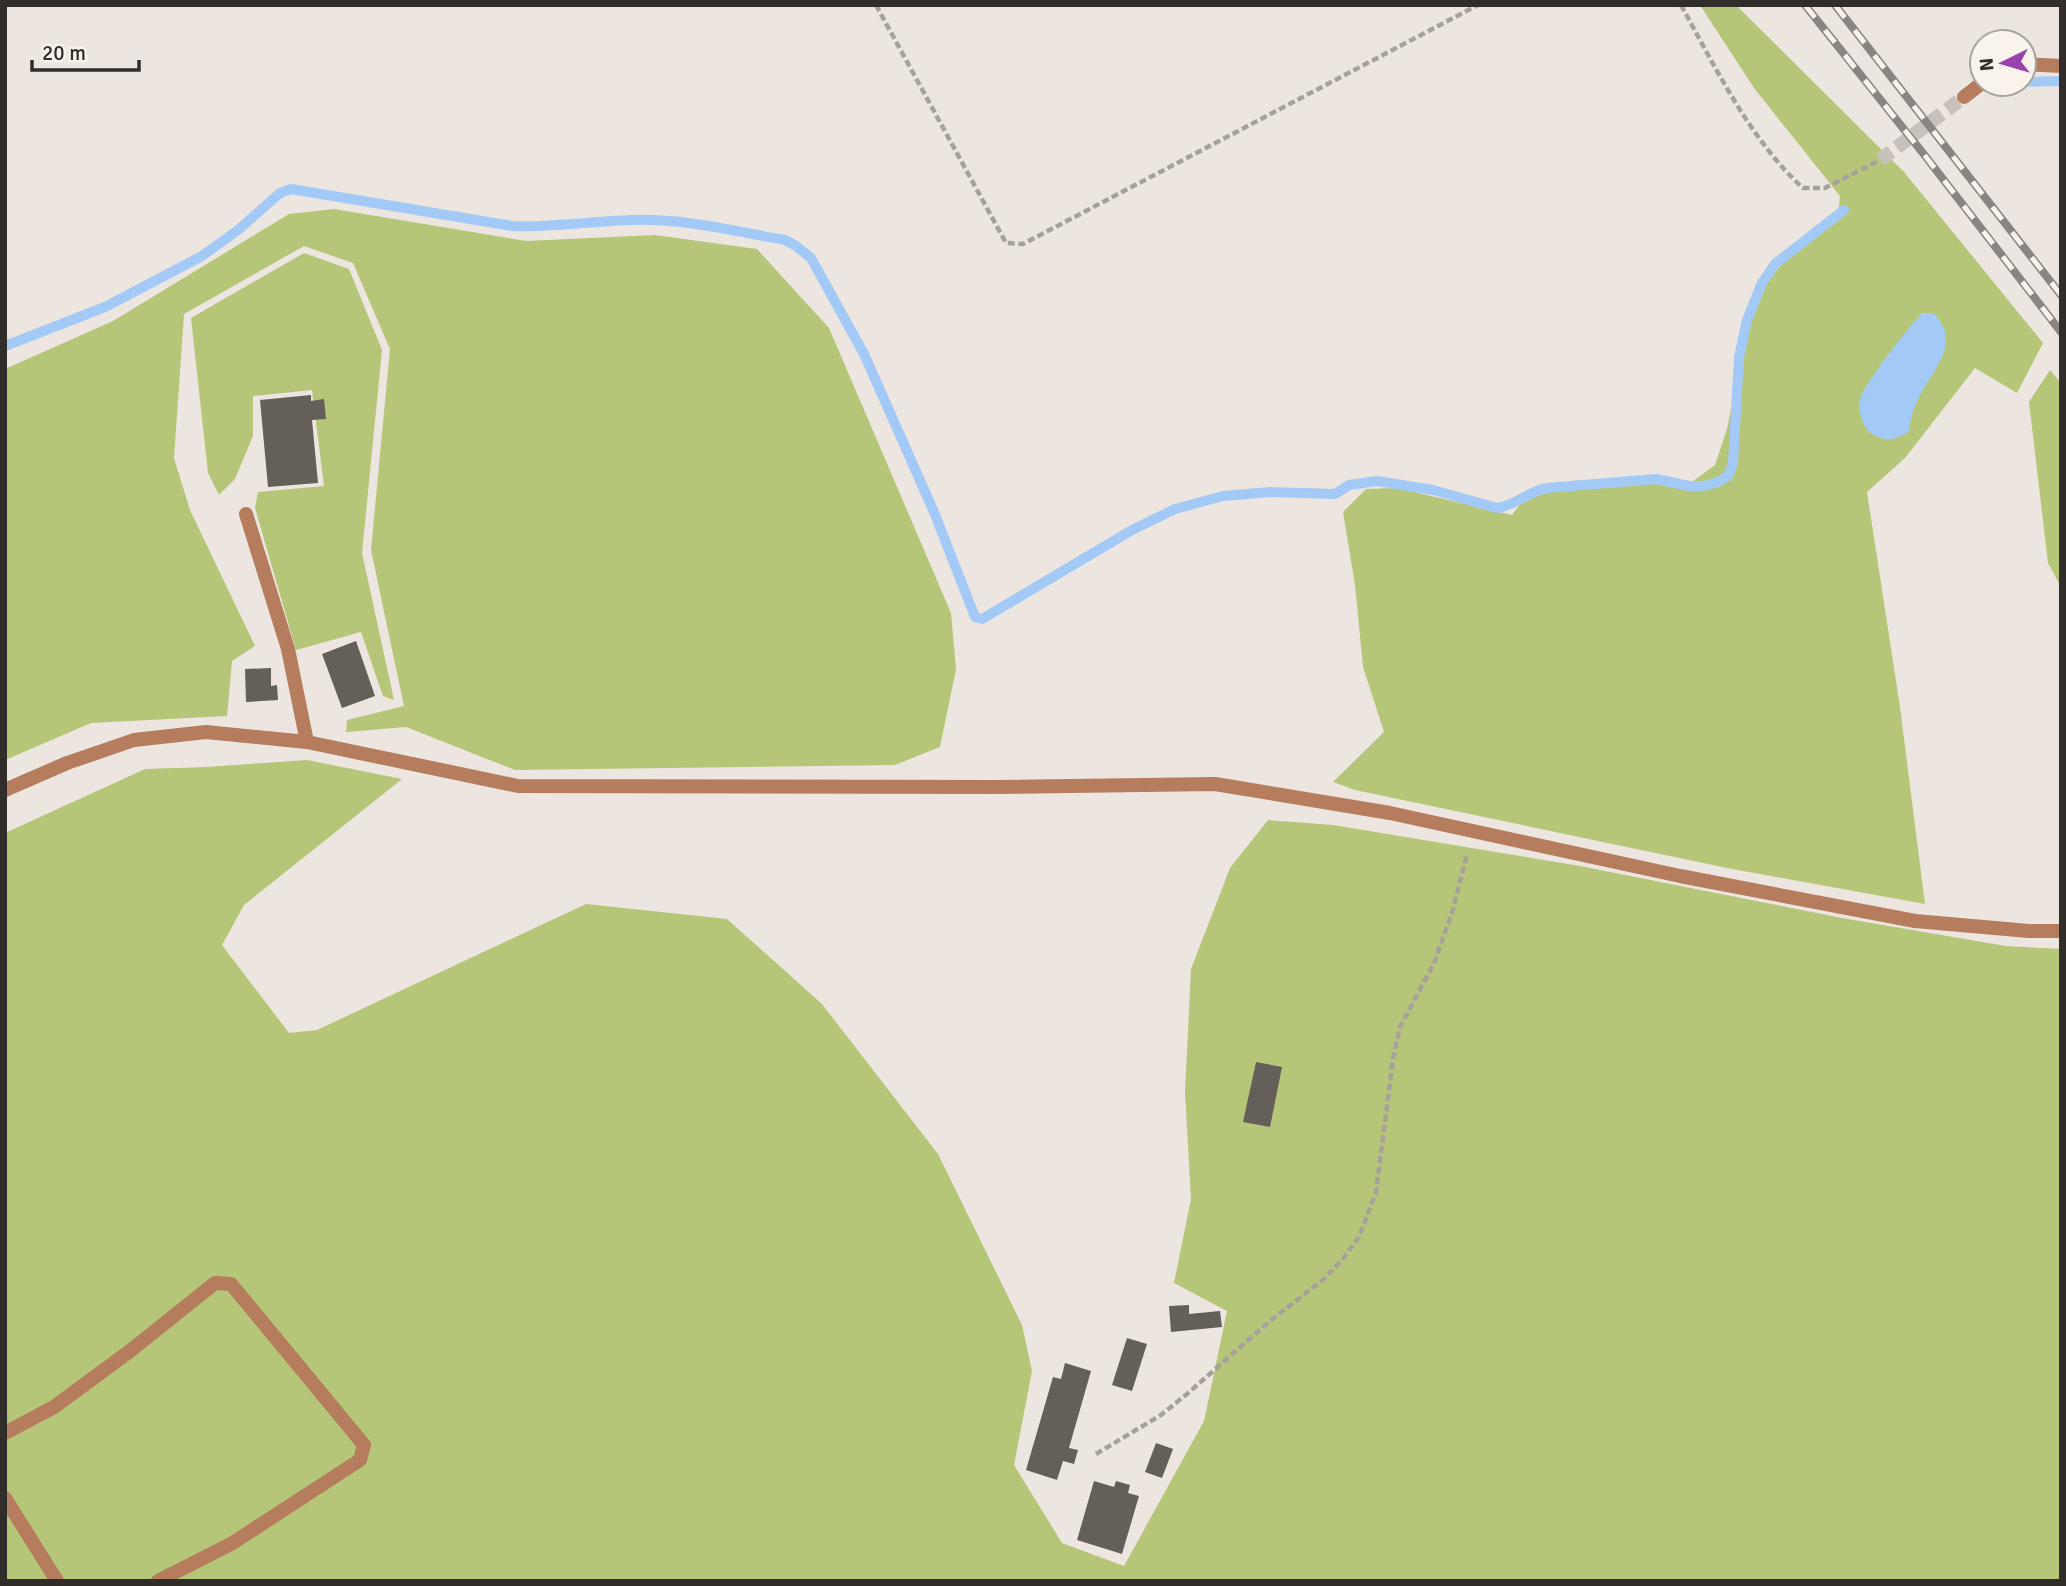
<svg xmlns="http://www.w3.org/2000/svg" width="2066" height="1586" viewBox="0 0 2066 1586" font-family="Signika,sans-serif">
<style>
.green{fill:#b6c678}
.water{fill:#a3caf7}
.lines{fill:none;stroke-linecap:round;stroke-linejoin:round}
.stream{stroke:#a3caf7;stroke-width:10}
.building{fill:#655f59}
.street-tunnel{stroke:#c7c0bb;stroke-width:14;stroke-dasharray:14 7;stroke-linecap:butt}
.path{stroke:#a7a19c;stroke-width:4.5;stroke-dasharray:7 3.5;stroke-linecap:butt}
.lane{stroke:#b57d5d;stroke-width:14}
.street{stroke:#b57d5d;stroke-width:14}
.rail-casing{stroke:#8a8580;stroke-width:8}
.rail{stroke:#faf3ec;stroke-width:5;stroke-dasharray:16;stroke-linecap:butt}
</style>
<rect width="100%" height="100%" fill="#ede5df"/>
<!-- green -->
<g class="green">
<polygon points="1700,5 1736,5 1904,172 2043,343 2017,393 1975,368 1905,458 1867,492 1900,707 1925,904 1727,868 1355,790 1333,782 1384,732 1363,667 1355,585 1343,512 1366,489 1397,488 1512,515 1528,493 1596,484 1692,482 1715,465 1727,429 1753,301 1783,262 1838,216 1840,196 1754,88"/>
<polygon points="334,209 526,241 655,235 757,249 829,328 951,613 956,669 940,747 895,765 515,770 406,727 346,732 347,720 404,706 371,550 390,349 353,263 304,246 184,314 174,458 190,510 255,646 232,661 227,716 91,723 5,760 5,369 113,321 289,214"/>
<polygon points="304,253 349,269 382,350 362,553 394,700 383,696 361,632 296,650 255,508 258,492 324,486 312,390 253,396 253,436 235,479 219,495 208,473 191,318"/>
<polygon points="2050,370 2061,383 2061,587 2048,563 2029,402"/>
<polygon points="307,760 402,779 244,905 222,945 289,1033 317,1030 586,904 727,919 822,1004 938,1154 1022,1325 1032,1371 1014,1465 1062,1543 1124,1566 1204,1421 1227,1311 1174,1283 1191,1199 1185,1092 1191,969 1230,868 1268,820 1333,825 1580,866 1842,918 2006,946 2061,949 2061,1581 5,1581 5,833 145,769 207,767"/>
</g>
<!-- water -->
<path class="water" d="M1922,313H1933C1962,341 1935,368 1920,395C1914,407 1910,418 1909,431C1897,440 1887,442 1874,435C1862,429 1857,409 1861,396C1862,392 1867,386 1869,382C1885,358 1903,334 1922,313Z"/>
<g class="lines">
<!-- stream -->
<g class="stream">
<polyline points="2024,82 2061,81"/>
<polyline points="2005,84 2006,84"/>
<path d="M5,346L105,307L202,256L238,230L280,193L291,189L512,226C552,228 591,221 631,220C683,218 734,231 785,240L796,246L811,258L864,354L934,512L975,617L982,619L1132,530L1175,509L1223,496L1270,492L1335,494L1349,485L1377,481L1433,490L1497,508C1516,505 1528,492 1546,488L1656,479L1689,486H1703L1718,482L1728,476L1733,463L1739,357L1747,320L1762,283L1775,264L1844,210"/>
</g>
</g>
<!-- building -->
<g class="building">
<polygon points="311,395 311,401 324,399 326,419 312,420 318,483 268,487 260,400"/>
<polygon points="356,641 375,696 342,708 322,654"/>
<polygon points="271,668 271,686 277,685 278,700 246,702 245,669"/>
<polygon points="1256,1062 1282,1067 1270,1127 1243,1122"/>
<polygon points="1189,1305 1189,1314 1220,1311 1222,1327 1171,1332 1169,1306"/>
<polygon points="1127,1338 1147,1344 1132,1391 1112,1385"/>
<polygon points="1065,1363 1091,1371 1069,1448 1078,1450 1074,1464 1063,1461 1057,1480 1026,1470 1053,1377 1061,1379"/>
<polygon points="1156,1443 1173,1449 1162,1478 1145,1472"/>
<polygon points="1094,1481 1114,1487 1116,1481 1130,1485 1128,1493 1139,1496 1122,1554 1077,1540"/>
</g>
<g class="lines">
<!-- street-tunnel -->
<polyline class="street-tunnel" points="1880,160 1964,97"/>
<!-- path -->
<g class="path">
<polyline points="876,5 1006,243 1023,244 1478,5"/>
<path d="M1681,5C1715,67 1751,141 1803,188H1825L1880,160"/>
<polyline points="1096,1454 1161,1415 1187,1394 1270,1321 1324,1279 1342,1260 1359,1237 1376,1192 1393,1059 1400,1027 1434,963 1452,913 1467,854"/>
</g>
<!-- lane -->
<g class="lane">
<polyline points="2024,64 2061,66"/>
<polyline points="1964,97 1982,83"/>
<polyline points="246,514 288,649 307,742"/>
<polyline points="5,1433 54,1407 130,1351 215,1283 231,1284 364,1445 360,1460 231,1544 158,1581"/>
<polyline points="5,1498 57,1581"/>
</g>
<!-- street -->
<polyline class="street" points="5,790 67,763 134,740 206,732 307,742 518,786 994,787 1215,784 1390,813 1680,876 1915,921 2029,931 2061,931"/>
<!-- rail casing -->
<g class="rail-casing">
<g id="rail">
<polyline points="1805,5 1926,157 2061,332"/>
<polyline points="1835,5 2061,295"/>
</g>
</g>
<!-- rail -->
<use href="#rail" class="rail"/>
</g>
<!-- border -->
<rect width="2066" height="1586" fill="none" stroke="#302d2a" stroke-width="14"/>
<!-- north arrow -->
<g transform="translate(2003 63) rotate(265)"><circle r="33" fill="#faf3ec" stroke="#a9a49e" stroke-width="2"/>
<path d="M0-5L12 26L0 18L-12 26Z" fill="#9b41ad"/>
<text y="-10" font-size="19" font-weight="bold" text-anchor="middle" fill="#302d2a">N</text>
</g>
<!-- scale -->
<path d="M32 60v10h107v-10" fill="none" stroke="#302d2a" stroke-width="3.5"/>
<text x="42" y="60" font-size="21" fill="#302d2a" stroke="#faf3ec" stroke-width="5" paint-order="stroke">20 m</text>
</svg>
